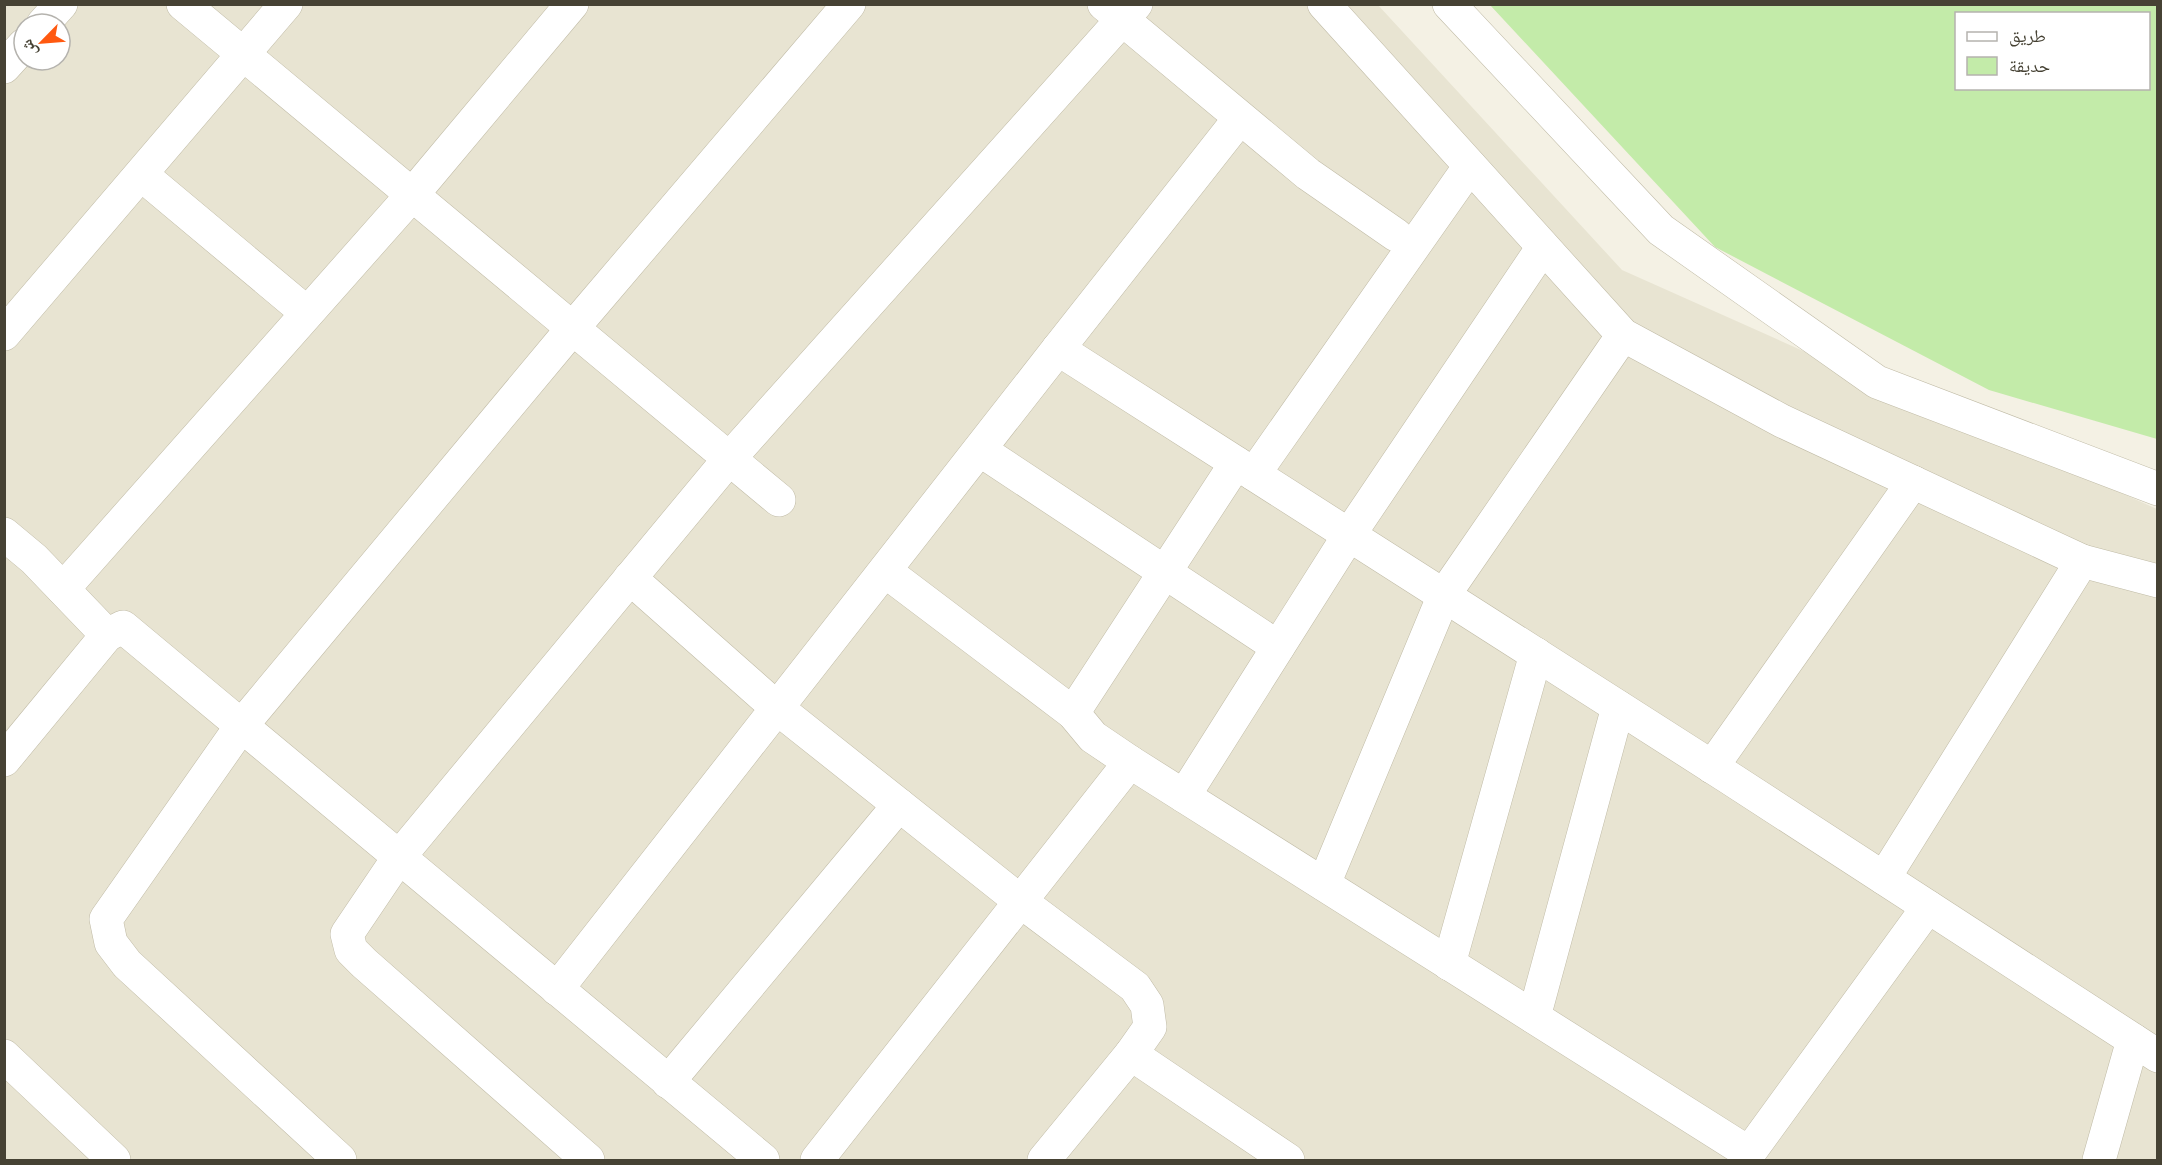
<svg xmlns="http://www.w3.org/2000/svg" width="2162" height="1165" viewBox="0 0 2162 1165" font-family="'Exo 2','Noto Naskh Arabic',sans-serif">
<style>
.residential{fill:#e8e4d2;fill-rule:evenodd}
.green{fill:#c3eba9;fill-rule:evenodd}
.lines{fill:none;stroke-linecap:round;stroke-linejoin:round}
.minor-casing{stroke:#c0bba6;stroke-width:34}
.minor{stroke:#fff;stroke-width:33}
</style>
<rect width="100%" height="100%" fill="#f4f1e4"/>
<!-- residential -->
<path class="residential" d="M5,5H1378L1622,270L2157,509V1160H5ZM24,24H60V60H24Z"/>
<!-- green -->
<path class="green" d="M1490,5H2157V439L1989,390L1715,247ZM1956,14H2148V88H1956Z"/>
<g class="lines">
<!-- minor casing -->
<g class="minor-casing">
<g id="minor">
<polyline points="183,4 779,500"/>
<polyline points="1104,4 1308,174 1396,235"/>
<polyline points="1324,4 1623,335 1782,421 2082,561 2158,581"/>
<polyline points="1449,4 1661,230 1877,382 2158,489"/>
<polyline points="43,24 61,4"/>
<polyline points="4,67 24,45"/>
<polyline points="142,175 307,313"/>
<polyline points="4,334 286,4"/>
<polyline points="1058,349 1240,118"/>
<polyline points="980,450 1278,647"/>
<polyline points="1254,474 1470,166"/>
<polyline points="4,534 34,559 107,635 4,760"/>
<polyline points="885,571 1073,713 1236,463"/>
<polyline points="63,589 412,195 572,4"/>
<polyline points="107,635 123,627 763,1160"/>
<polyline points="1073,713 1093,737 1130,762 1749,1153 1928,907"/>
<polyline points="1712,767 1913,482"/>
<polyline points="1184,796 1349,535 1543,247"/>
<polyline points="1884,878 2082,561"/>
<polyline points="1324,884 1444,595 1623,335"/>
<polyline points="1449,964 1536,654"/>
<polyline points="557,989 777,708 630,578"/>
<polyline points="1534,1017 1618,707"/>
<polyline points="1131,1054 1288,1160"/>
<polyline points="4,1056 114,1160"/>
<polyline points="668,1082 899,805"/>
<polyline points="340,1160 127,964 111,943 106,919 242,725 572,329 849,4"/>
<polyline points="588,1160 364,963 351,950 347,934 399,857 729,459 1136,4"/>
<polyline points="817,1160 1130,762"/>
<polyline points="1044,1160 1131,1054 1150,1027 1147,1005 1135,987 1020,901 777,708 1058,349 1728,777 2158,1056"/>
<polyline points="2099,1160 2133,1040"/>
</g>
</g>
<!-- minor -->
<use href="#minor" class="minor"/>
</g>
<!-- border -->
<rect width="2162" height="1165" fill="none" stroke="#464234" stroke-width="12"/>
<!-- legend -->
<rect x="1955" y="12" width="195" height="78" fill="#ffffff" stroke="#b5b3ae" stroke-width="1.5"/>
<rect x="1967" y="32" width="30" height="9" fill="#ffffff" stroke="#b5b3ae" stroke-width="1.5"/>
<text x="2009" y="42" font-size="18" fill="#464234">طريق</text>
<rect x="1967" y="57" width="30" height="18" fill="#c3eba9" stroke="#b5b3ae" stroke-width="1.5"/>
<text x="2009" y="72" font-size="18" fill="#464234">حديقة</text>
<!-- north arrow -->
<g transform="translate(42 42) rotate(245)"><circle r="28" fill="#ffffff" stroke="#b5b3ae" stroke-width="1.5"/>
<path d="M0-4.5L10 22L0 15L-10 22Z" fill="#ff5910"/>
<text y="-9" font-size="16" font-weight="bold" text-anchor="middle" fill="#464234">ش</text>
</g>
</svg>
